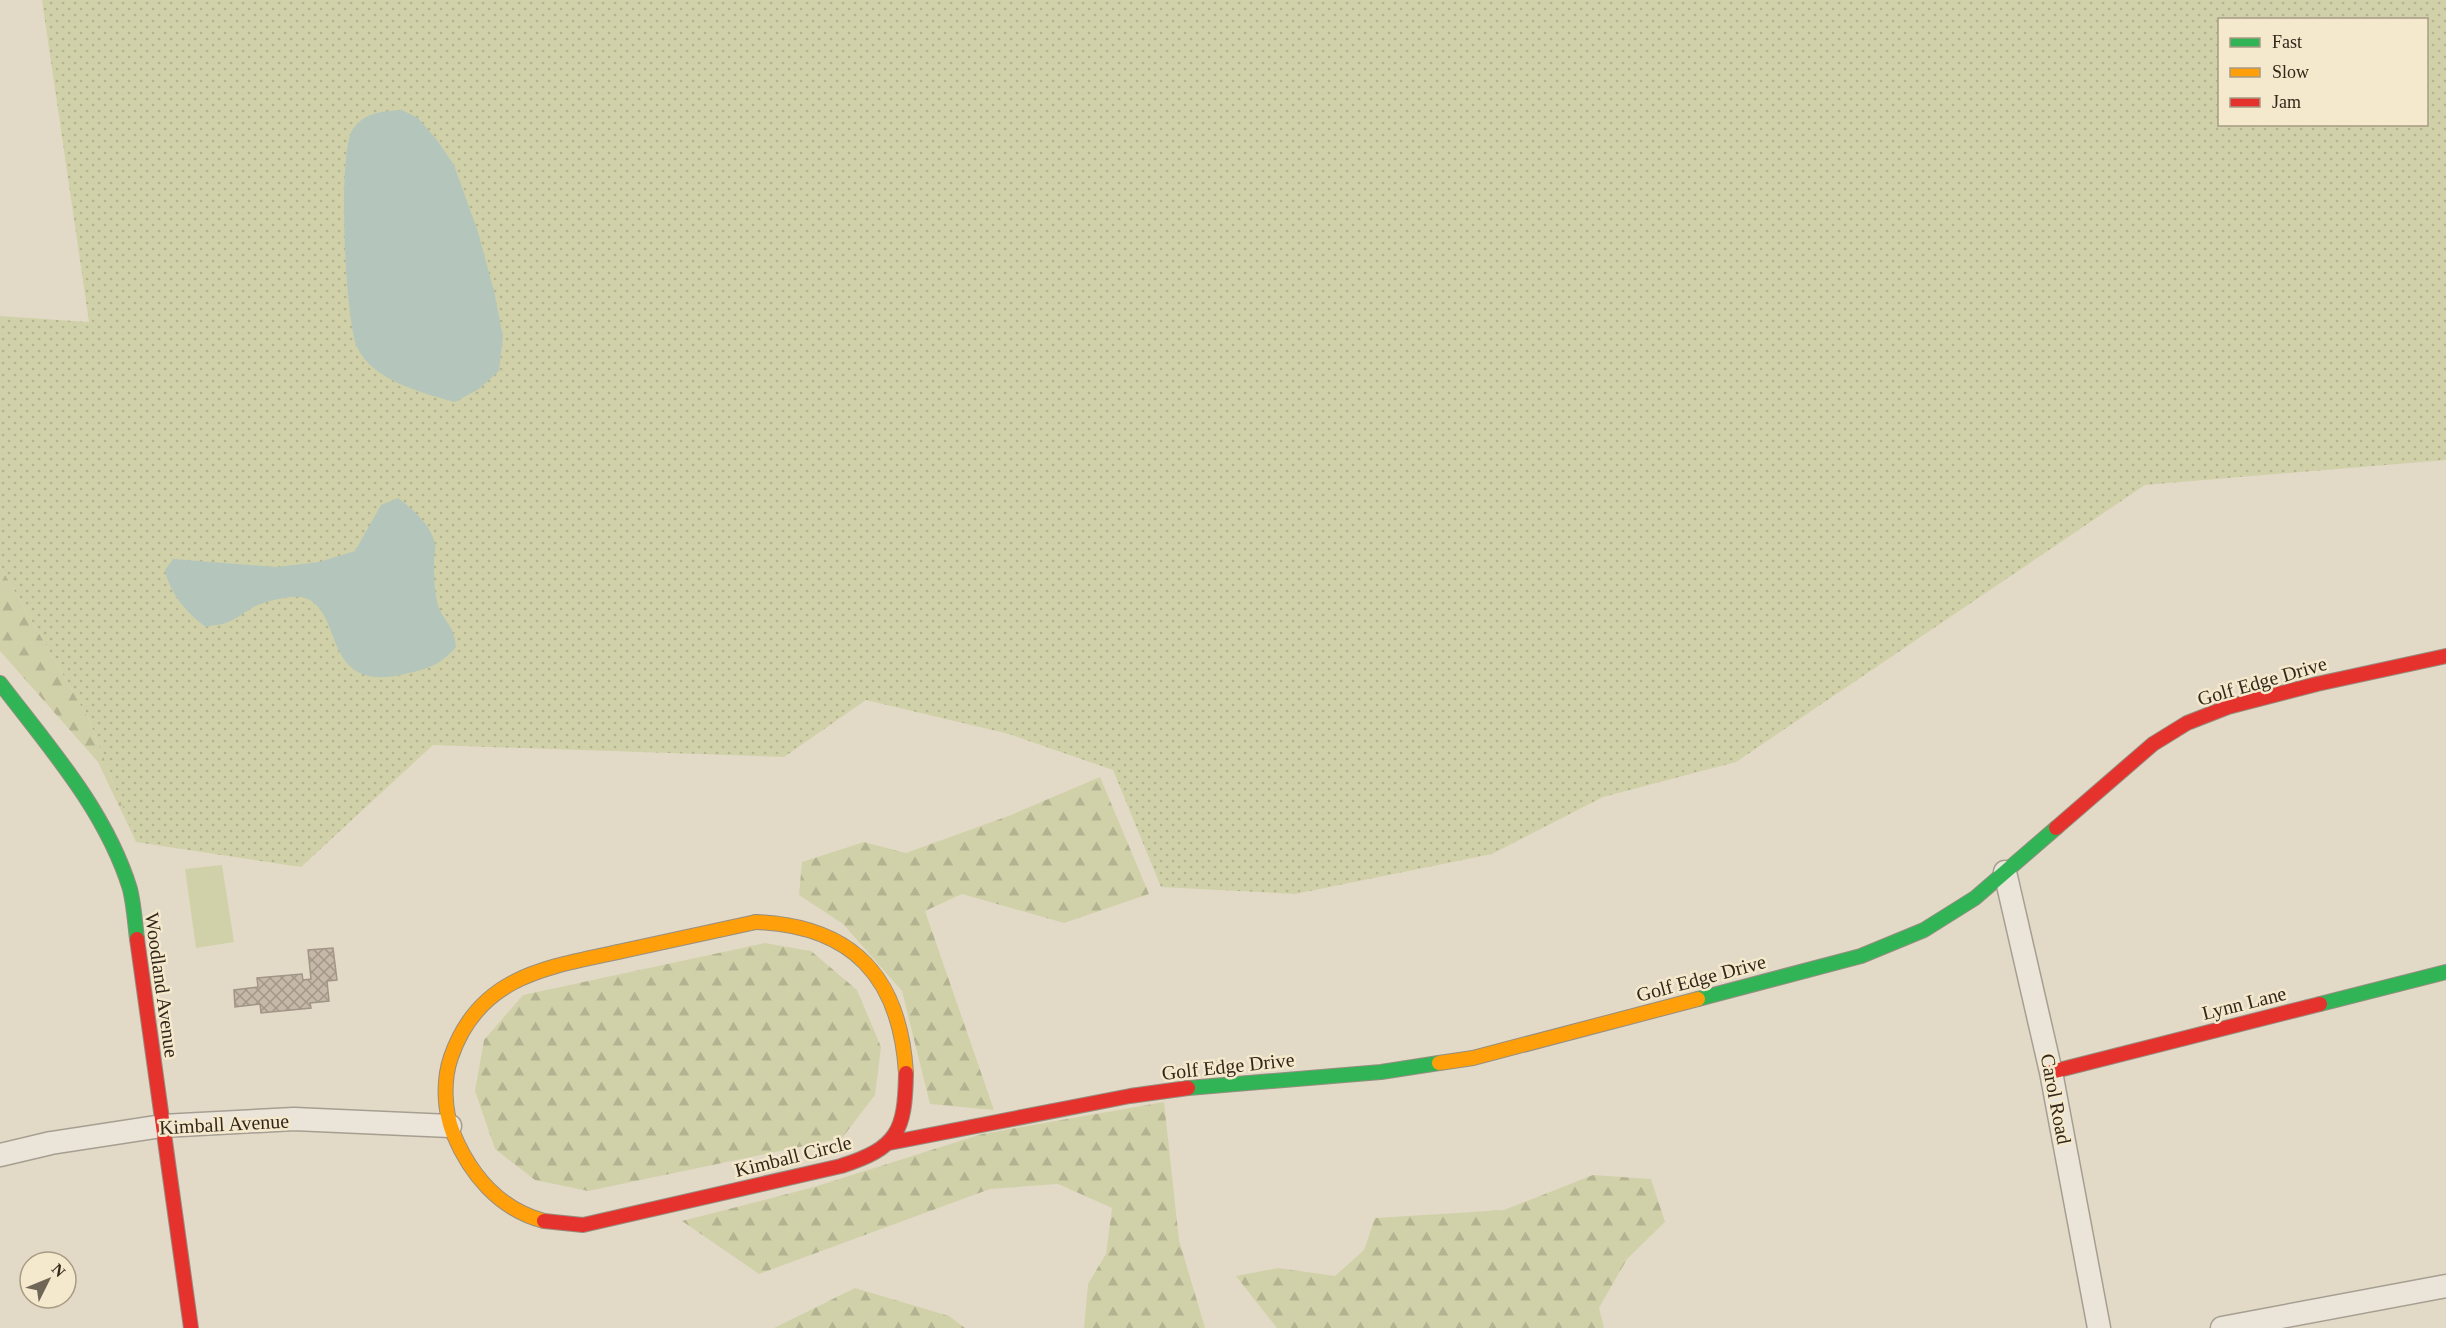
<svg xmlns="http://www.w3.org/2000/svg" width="2446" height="1328" viewBox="0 0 2446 1328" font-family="Georgia,serif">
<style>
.grass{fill:url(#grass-dots);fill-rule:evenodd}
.forest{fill:url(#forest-firs)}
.pitch{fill:#d1d1a9}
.water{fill:#b4c6bb}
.building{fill:url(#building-cross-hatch);stroke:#a19587;stroke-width:1.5}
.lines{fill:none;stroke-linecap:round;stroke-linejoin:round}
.street-casing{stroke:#a69f91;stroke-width:25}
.fast-casing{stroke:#968e81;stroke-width:16}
.slow-casing{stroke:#968e81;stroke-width:16}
.jam-casing{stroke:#968e81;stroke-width:16}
.street{stroke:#eae4d9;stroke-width:22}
.fast{stroke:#30b455;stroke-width:14}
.slow{stroke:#ff9f0a;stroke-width:14}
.jam{stroke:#e5322d;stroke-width:14}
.labels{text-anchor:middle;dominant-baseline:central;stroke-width:5;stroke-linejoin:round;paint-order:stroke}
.street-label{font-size:20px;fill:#33271b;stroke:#f4e9cc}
</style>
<defs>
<pattern id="grass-dots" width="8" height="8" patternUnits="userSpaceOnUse" patternTransform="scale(1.5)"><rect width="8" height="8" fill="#d1d1a9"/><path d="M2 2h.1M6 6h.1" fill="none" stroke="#b4b391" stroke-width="1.8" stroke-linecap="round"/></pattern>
<pattern id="forest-firs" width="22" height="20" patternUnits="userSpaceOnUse" patternTransform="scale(1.5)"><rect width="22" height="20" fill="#d1d1a9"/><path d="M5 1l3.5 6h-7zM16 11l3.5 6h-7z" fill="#b4b391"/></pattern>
<pattern id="building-cross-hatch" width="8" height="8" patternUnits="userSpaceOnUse" patternTransform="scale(1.5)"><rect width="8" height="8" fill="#c5b8a8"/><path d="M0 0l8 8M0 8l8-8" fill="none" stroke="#a19688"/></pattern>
</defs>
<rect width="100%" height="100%" fill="#e2dac7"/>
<!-- grass -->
<path class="grass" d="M42,0H2446V460L2145,485L1736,762L1603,797L1492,854L1295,894L1161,887L1113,770L1009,734L866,700L784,757L433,745L301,867L136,842L89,720L0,566V316L89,322ZM2220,20H2426V124H2220Z"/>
<!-- forest -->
<g class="forest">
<polygon points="0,566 89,720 136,842 98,762 0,651"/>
<polygon points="1100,777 1149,894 1064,923 962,894 925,911 994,1110 930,1104 902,991 843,924 799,895 802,862 864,842 906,853 1011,815"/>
<polygon points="765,943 811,951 857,990 881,1047 875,1095 842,1138 588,1191 535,1180 495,1149 475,1091 484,1040 523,995"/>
<polygon points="1164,1102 1179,1240 1205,1328 1084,1328 1088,1284 1106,1254 1112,1208 1058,1184 990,1189 759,1274 682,1221 814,1187 982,1134"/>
<polygon points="1593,1175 1651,1179 1665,1222 1627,1259 1599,1308 1604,1328 1277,1328 1236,1276 1278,1268 1335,1276 1364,1250 1375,1218 1504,1210"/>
<polygon points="855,1288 949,1316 965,1328 774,1328"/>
</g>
<!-- pitch -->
<polygon class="pitch" points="222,865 234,942 196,948 185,869"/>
<!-- water -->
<g class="water">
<path d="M402,110L418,118L437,140L454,165L478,232L494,291L503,336L499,371L479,389L455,402C422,393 373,381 357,347C345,320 337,150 353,129C365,112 383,111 402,110Z"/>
<path d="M398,498C413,509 432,526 435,545C436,549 434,554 434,559C434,572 434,588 437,601C441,621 454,622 456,647C441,665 427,669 405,674C317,695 347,606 301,597C290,595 261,602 252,608C244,612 237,619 228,622C222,625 213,625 206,627C187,614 169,592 165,570L173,559L277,567L319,562L355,551L381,505Z"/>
</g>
<!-- building -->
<polygon class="building" points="333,948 337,980 327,981 329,1001 310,1003 311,1008 261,1013 260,1004 235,1007 234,990 258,987 257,978 302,974 303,980 311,979 308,950"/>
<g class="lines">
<!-- street casing -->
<g class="street-casing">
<g id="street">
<polyline points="2005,872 2051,1072 2099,1328"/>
<polyline points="0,1155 51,1143 162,1126 294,1119 450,1126"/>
<polyline points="2222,1328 2446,1286"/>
</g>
</g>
<!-- fast casing -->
<g class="fast-casing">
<g id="fast">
<path d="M0,683C49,747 106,811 130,889C134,905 135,923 137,939"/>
<polyline points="1698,999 1861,956 1924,930 1975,898 2056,828"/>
<polyline points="2320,1004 2446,972"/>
<polyline points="1188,1088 1381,1072 1439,1063"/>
</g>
</g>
<!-- slow casing -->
<g class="slow-casing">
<g id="slow">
<path d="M756,922C853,926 900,977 906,1073"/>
<polyline points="1439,1063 1473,1058 1698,999"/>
<path d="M544,1221C499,1209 470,1174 453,1133C444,1110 443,1080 451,1057C480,973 551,967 627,950C670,941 713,931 756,922"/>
</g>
</g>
<!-- jam casing -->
<g class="jam-casing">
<g id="jam">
<polyline points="2056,828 2153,744 2187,723 2228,707 2317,684 2446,656"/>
<polyline points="137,939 191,1328"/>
<polyline points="2051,1072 2320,1004"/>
<polyline points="889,1143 1130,1096 1188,1088"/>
<path d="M544,1221L583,1225L841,1166C898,1148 905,1131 906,1073"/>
</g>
</g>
<!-- street -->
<use href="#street" class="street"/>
<!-- fast -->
<use href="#fast" class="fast"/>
<!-- slow -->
<use href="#slow" class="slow"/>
<!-- jam -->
<use href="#jam" class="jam"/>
</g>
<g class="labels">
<!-- street labels -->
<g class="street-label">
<text transform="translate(2262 681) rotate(-16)">Golf Edge Drive</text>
<text transform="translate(1701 978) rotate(-15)">Golf Edge Drive</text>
<text transform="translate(162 985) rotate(82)">Woodland Avenue</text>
<text transform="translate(2244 1003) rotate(-14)">Lynn Lane</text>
<text transform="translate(1228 1066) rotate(-6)">Golf Edge Drive</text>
<text transform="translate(2056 1099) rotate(79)">Carol Road</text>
<text transform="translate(224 1124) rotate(-3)">Kimball Avenue</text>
<text transform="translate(793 1156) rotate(-14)">Kimball Circle</text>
</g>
</g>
<!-- legend -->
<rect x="2218" y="18" width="210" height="108" fill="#f4e9cc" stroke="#a79b85" stroke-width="1.5"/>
<rect x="2230" y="38" width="30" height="9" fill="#30b455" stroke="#a79b85" stroke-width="1.5"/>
<text x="2272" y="48" font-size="18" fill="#33271b">Fast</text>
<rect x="2230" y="68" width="30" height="9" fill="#ff9f0a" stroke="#a79b85" stroke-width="1.5"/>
<text x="2272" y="78" font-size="18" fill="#33271b">Slow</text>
<rect x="2230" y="98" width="30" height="9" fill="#e5322d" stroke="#a79b85" stroke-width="1.5"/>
<text x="2272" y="108" font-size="18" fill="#33271b">Jam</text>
<!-- north arrow -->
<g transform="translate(48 1280) rotate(47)"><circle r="28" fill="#f4e9cc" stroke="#a79b85" stroke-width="1.5"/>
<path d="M0-4.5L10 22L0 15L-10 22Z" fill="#706657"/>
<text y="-9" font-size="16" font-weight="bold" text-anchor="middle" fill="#33271b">N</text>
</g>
</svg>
